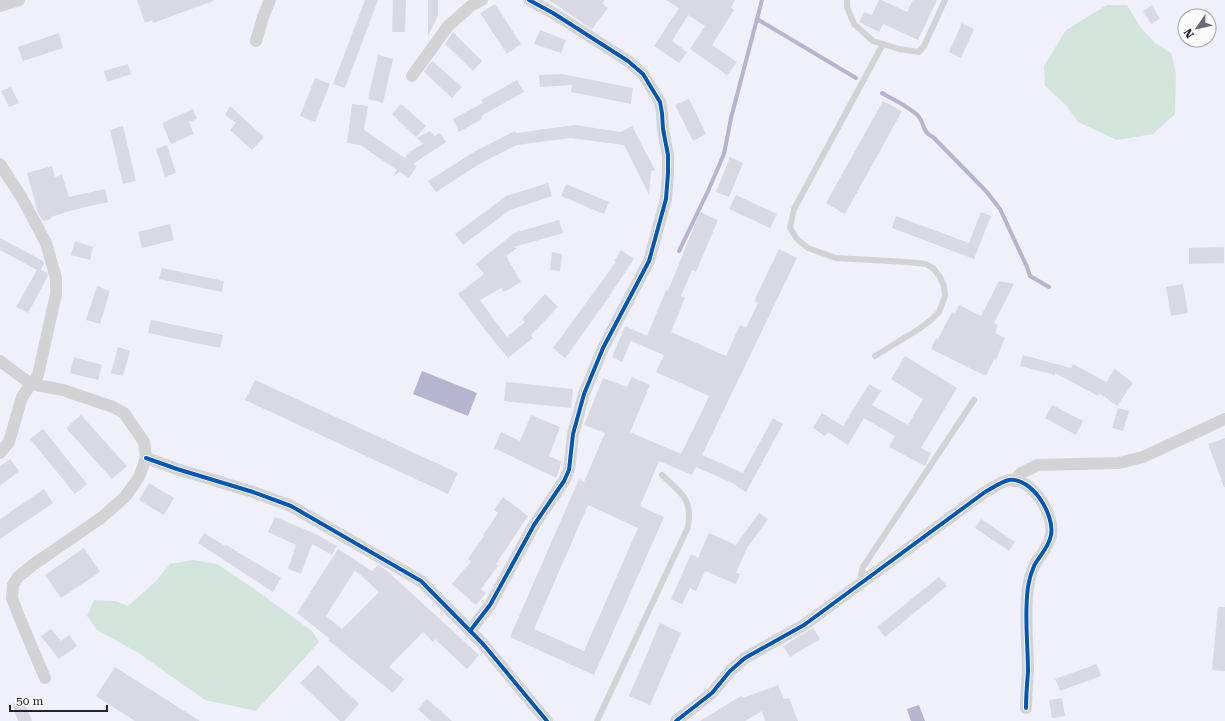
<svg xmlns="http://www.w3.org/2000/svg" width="1225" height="721" viewBox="0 0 1225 721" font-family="'Roboto Serif',serif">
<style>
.green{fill:#d3e4dd}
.water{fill:#b6b4ce}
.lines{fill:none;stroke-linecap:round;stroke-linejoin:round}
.stream{stroke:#b6b4ce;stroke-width:4}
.building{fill:#d9d9e4;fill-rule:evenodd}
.lane{stroke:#d3d3d6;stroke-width:6}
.street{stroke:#d3d3d6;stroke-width:12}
.cycleway-casing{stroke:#fbfbfb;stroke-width:6}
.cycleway{stroke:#0057b8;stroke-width:4}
</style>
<rect width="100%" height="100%" fill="#f0f0fa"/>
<!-- green -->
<g class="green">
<polygon points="1107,5 1127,5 1141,28 1155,43 1171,53 1176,74 1175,114 1153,134 1117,140 1078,122 1066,105 1045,86 1044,66 1066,30"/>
<polygon points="193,560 217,564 260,593 312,631 319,642 256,711 205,700 137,652 97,630 87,616 94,600 115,601 128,606 155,582 170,564"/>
</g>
<!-- water -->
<g class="water">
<polygon points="422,371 477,393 468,416 413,394"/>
<polygon points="919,705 925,721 911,721 907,709"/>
</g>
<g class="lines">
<!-- stream -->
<g class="stream">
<polyline points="757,19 856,78"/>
<path d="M882,93C892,99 913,109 919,117C925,125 922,132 933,137L986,191L1000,209L1027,267L1030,276L1049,287"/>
<polyline points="679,251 708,191 724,154 731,118 762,0"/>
</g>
</g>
<!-- building -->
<g class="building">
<polygon points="137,0 213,0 213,1 153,23 152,20 145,23"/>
<polygon points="365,0 378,0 345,88 333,84"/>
<polygon points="393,0 406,0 405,32 392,32"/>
<polygon points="428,0 438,0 438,16 428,36"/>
<polygon points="549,0 605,0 602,4 608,8 592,29"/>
<polygon points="666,0 735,0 731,8 734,10 712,45 737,62 727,75 690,49 705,26 688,15 672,41 687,52 679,63 654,46 679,8"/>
<polygon points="879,0 881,0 907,12 913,0 937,0 918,40 883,24 879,32 859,22 864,12 872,15"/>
<polygon points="495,4 521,44 507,54 480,13"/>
<polygon points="1152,5 1160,19 1151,24 1143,11"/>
<polygon points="962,23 974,29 961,58 949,52"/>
<polygon points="540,30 566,40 561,53 534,44"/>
<polygon points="453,32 482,61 473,71 445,44"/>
<polygon points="59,33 63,48 23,61 18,47"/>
<polygon points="378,55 393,59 383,103 368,99"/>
<polygon points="432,61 462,87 452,98 424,72"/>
<polygon points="128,64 131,74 107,82 104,71"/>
<polygon points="562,74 633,88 631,104 571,92 572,85 540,87 539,75"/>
<polygon points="315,78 330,84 315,122 300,116"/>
<polygon points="517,80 524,92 481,116 482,119 459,132 453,119 483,103 481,100"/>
<polygon points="11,87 19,103 9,107 1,91"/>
<polygon points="689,99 706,134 693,141 675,105"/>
<polygon points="883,101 902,111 845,214 826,203"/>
<polygon points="352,104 368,106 364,130 405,158 408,153 423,144 417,138 430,131 435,136 440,133 446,142 413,164 417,166 409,178 400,172 392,177 397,170 360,145 347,143"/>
<polygon points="401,104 426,126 416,137 392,114"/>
<polygon points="230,106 264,137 252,150 230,130 236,123 225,115"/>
<polygon points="193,109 197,119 189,122 194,134 171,144 162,123"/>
<polygon points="575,125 621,132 632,126 655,170 651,171 649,195 624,145 571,138 517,145 481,163 436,192 428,181 474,152 515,131 516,133"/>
<polygon points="123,126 136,181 123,184 110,130"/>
<polygon points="167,145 176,173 165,177 156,149"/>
<polygon points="730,157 743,163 729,197 716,192"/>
<polygon points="52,166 55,177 62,175 69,197 105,189 108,202 73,210 51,217 51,219 43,221 38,213 27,173"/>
<polygon points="548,183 552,196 510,210 463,245 455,234 506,196"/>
<polygon points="566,184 609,202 604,214 561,196"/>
<polygon points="736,195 777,214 770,228 729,209"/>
<path d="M700,212L718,220L696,272L692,270L681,296L685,298L671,332L726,356L740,325L746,328L758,303L754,301L779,249L797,258L702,455L743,473L773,418L783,424L746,492L736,486L737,485L696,467L692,475L659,461L640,506L664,517L594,675L510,637L579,479L584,482L605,433L584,425L603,378L627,387L632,377L650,385L630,432L681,454L704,407L709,396L656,372L664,355L631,341L622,362L612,357L625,326L647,336L666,290L668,291ZM588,505L638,528L584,651L534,629Z"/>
<polygon points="981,212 991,216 974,259 892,228 896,216 969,243"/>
<polygon points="559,220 563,233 514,247 517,248 506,256 521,282 504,292 501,288 480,300 507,337 525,322 522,319 545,294 558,307 531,335 533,338 508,358 489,335 458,294 484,274 476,264 514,233"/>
<polygon points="170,224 174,240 142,248 138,232"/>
<polygon points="0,238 43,261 44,264 41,270 47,273 48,276 28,313 16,307 37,270 0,250"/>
<polygon points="75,241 93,247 90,260 71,255"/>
<polygon points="1224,247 1224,263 1189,264 1189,248"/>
<polygon points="621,250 634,259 602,307 565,358 553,348 616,262 614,261"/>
<polygon points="552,252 562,254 560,271 550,270"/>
<polygon points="162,268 224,281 222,292 159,279"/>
<polygon points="999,281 1014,284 994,323 998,325 995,333 1005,338 996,360 994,359 986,376 931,349 936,338 938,339 952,312 955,313 959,305 981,316"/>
<polygon points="1183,284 1188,313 1171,316 1166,287"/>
<polygon points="97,286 110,291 100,324 86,320"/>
<polygon points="151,320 223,335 220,348 148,333"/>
<polygon points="118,347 130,351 123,376 111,373"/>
<polygon points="1023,355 1071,368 1073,364 1106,382 1115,369 1133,383 1117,406 1099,393 1098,396 1055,373 1055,375 1020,366"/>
<polygon points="905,356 957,388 921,448 931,453 925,466 889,447 895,436 864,418 848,445 828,432 825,436 813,428 822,413 843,426 869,384 881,391 872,405 908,425 923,399 891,379"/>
<polygon points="74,357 102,365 98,380 70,373"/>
<polygon points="255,380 458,473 448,494 245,400"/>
<polygon points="506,382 573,389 571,408 504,401"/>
<polygon points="1052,405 1083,421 1076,435 1045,418"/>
<polygon points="1118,408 1129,411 1123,431 1112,428"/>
<polygon points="81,415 127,466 112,479 66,428"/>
<polygon points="531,415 560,427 549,456 562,462 556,478 494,448 501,432 520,441"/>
<polygon points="43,429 87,484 75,494 30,439"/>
<polygon points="1225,438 1225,487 1224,487 1208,444"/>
<polygon points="10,459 19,471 0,486 0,466"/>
<polygon points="149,483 174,498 164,515 139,500"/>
<polygon points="44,489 53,503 0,539 0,519"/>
<polygon points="503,497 528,516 496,564 498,566 481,589 486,593 476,605 452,584 471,561 468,559 484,536 483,535 498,513 494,510"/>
<polygon points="759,513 768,519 747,548 736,573 740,574 736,584 705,571 696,591 690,588 682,604 671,599 691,554 698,558 709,533 736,545"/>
<polygon points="275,517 316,534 337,546 332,555 312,544 301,574 288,569 296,545 268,532"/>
<polygon points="981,519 1015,542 1009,551 975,528"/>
<polygon points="204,533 225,546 226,545 281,578 273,592 198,543"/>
<polygon points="84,548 100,572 61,598 45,575"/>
<path d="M338,549L372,571L378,565L386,570L479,655L467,669L435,639L433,642L423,632L389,667L404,679L393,693L328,640L330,639L297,613ZM355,570L379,592L342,629L326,616Z"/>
<polygon points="939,577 947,586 885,637 877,627"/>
<polygon points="1218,607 1225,607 1225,671 1212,670"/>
<polygon points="660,623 681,633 650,705 629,696"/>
<polygon points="813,628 820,639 790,657 783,646"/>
<polygon points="51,629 61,641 69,635 77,646 59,659 41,636"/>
<polygon points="1097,664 1101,676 1060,691 1055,679"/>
<polygon points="318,665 359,704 344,721 340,721 300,683"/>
<polygon points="115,667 200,721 135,721 96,696"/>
<polygon points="778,685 784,699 789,698 798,721 765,721 762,711 745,721 700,721 741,696 743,698"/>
<polygon points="1062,698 1065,716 1052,718 1049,700"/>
<polygon points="427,699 452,721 431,721 418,709"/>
<polygon points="24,700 32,721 18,721 12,704"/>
</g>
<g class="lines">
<!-- lane -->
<g class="lane">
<polyline points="847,0 847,7 854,24 873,41 899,49 919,52 924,46 945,0"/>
<polyline points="875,356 919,329 931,320 939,312 945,296 944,286 940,277 934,269 926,264 907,262 836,258 808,248 797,239 790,228 794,209 883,44"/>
<polyline points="863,582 861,575 863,567 974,400"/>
<path d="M597,721L688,527C693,499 681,493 662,475"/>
</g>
<!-- street -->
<g class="street">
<polyline points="0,6 19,0"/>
<polyline points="256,41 263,17 270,0"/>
<polyline points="412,76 448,26 472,5 482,0"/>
<polyline points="0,164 22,198 46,243 56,278 56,294 38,375 31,384 22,397 9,442 0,453"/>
<polyline points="0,361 31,384 63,390 113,407 124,413 144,442 146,458 139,477 125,497 101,518 34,564 18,577 13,585 12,598 18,614 45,678"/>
<polyline points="146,458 177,469 253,492 291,506 421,581 483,644 547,721"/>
<polyline points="1014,481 1021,473 1038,465 1119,463 1143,457 1225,419"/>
<polyline points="470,631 490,605 534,525 564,481 569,470 573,434 584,394 603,348 649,261 666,199 668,173 668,155 663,129 662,113 660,102 643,74 628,61 553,13 529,0"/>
<path d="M676,721L712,693L730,671L745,658L804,625L985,492C993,488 1000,482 1009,480C1032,477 1055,515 1051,535C1049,547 1040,555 1034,566C1031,573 1029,580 1028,587C1024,615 1028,644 1028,672C1027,684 1026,696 1026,708"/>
</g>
<!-- cycleway casing -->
<g class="cycleway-casing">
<g id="cycleway">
<polyline points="146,458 177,469 253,492 291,506 421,581 483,644 547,721"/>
<polyline points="470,631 490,605 534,525 564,481 569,470 573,434 584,394 603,348 649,261 666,199 668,173 668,155 663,129 662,113 660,102 643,74 628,61 553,13 529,0"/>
<path d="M676,721L712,693L730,671L745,658L804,625L985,492C993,488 1000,482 1009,480C1032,477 1055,515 1051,535C1049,547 1040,555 1034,566C1031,573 1029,580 1028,587C1024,615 1028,644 1028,672C1027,684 1026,696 1026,708"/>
</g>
</g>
<!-- cycleway -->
<use href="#cycleway" class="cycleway"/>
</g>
<!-- north arrow -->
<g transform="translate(1197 28) rotate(236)"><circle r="19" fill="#fbfbfb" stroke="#a5a4a9"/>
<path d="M0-3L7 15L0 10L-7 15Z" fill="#6b6a75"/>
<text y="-6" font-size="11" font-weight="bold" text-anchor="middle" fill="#23222e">N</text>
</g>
<!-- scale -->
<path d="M10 705v6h97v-6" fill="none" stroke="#23222e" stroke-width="2"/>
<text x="16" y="705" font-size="12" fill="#23222e" stroke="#fbfbfb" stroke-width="3" paint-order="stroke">50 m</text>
</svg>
